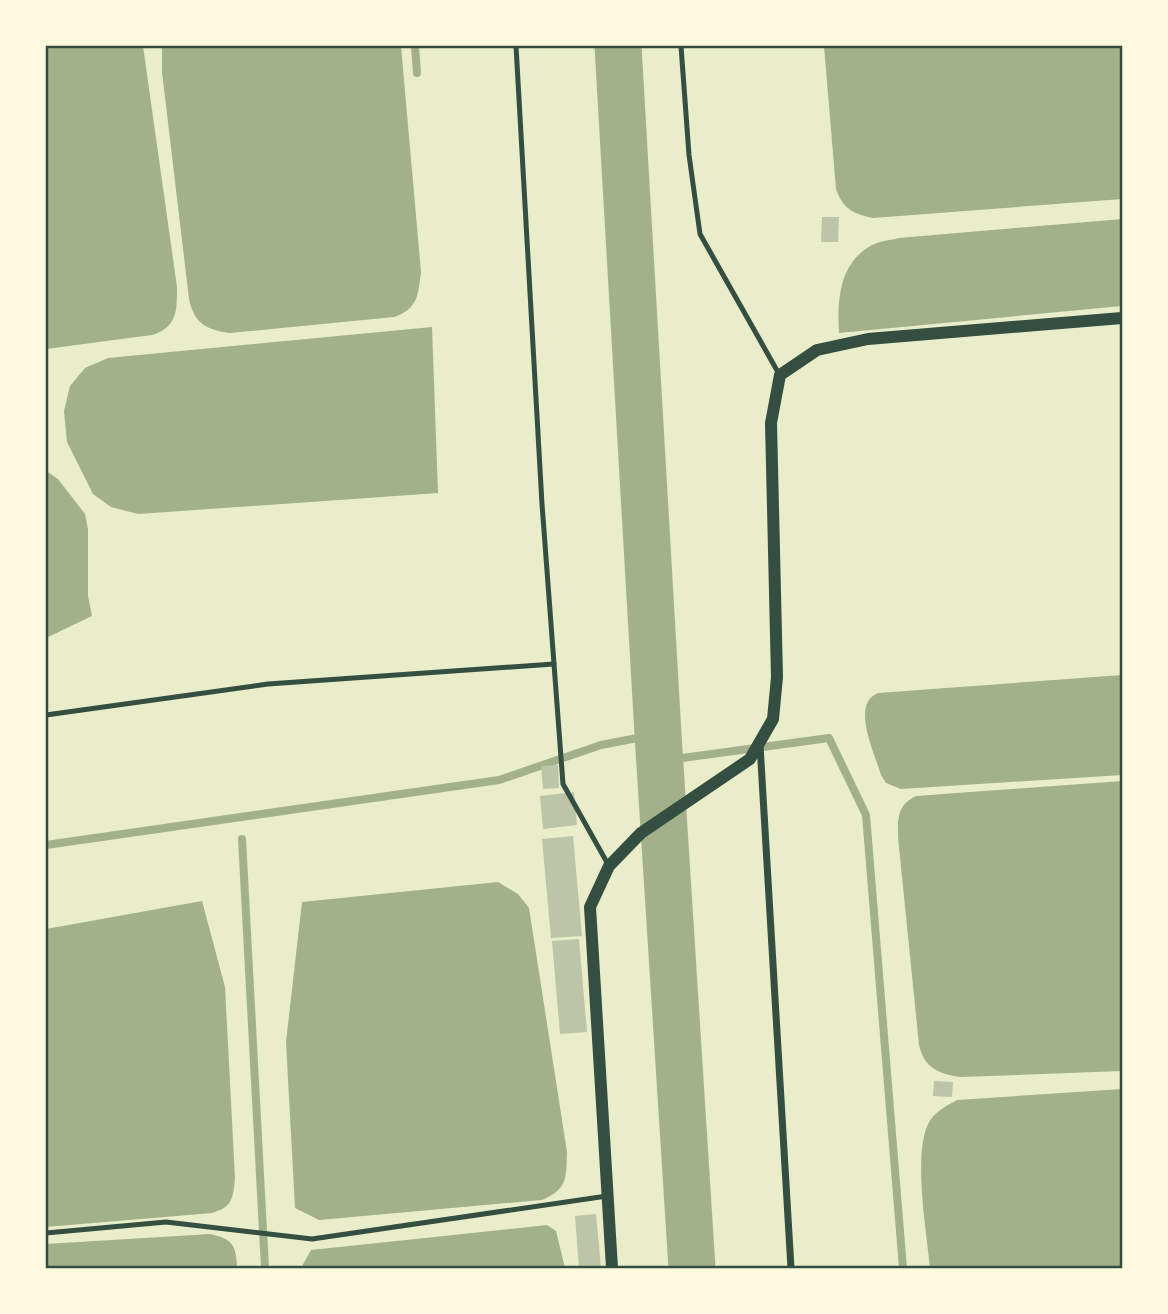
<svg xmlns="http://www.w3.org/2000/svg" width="1168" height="1314" viewBox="0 0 1168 1314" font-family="'Nunito Sans',sans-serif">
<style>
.water{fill:#a3b18a}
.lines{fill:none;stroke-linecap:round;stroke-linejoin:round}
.stream{stroke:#a3b18a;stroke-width:8}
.river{stroke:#a3b18a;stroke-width:47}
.building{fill:#bcc5a7}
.service{stroke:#344e41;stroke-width:5}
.minor{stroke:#344e41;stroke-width:7}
.tertiary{stroke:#344e41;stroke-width:12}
.neatline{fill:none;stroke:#344e41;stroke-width:2.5}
</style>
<rect width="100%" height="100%" fill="#e9edc9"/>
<!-- water -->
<g class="water">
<path d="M46,46H143L177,287C177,311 177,327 152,335L46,349Z"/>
<path d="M162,46H401L421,272C418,295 418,309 394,317L230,333C206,330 194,323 189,299L162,72Z"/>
<path d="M824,46H1122V199L873,218C853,214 843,209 836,189Z"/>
<path d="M1122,219V306L839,333C837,300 839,263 872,245C880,241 891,240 899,238Z"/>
<polygon points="432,327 438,493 138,514 111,507 93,494 67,442 64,411 70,386 85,368 108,358"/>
<polygon points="46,471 58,479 85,514 88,529 88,596 92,616 46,638"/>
<path d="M1122,675V775L901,789L886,783L881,775C875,754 850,704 878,693Z"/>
<path d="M1122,781V1071L961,1077C939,1074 924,1068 919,1045L898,837C898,818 897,805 916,796Z"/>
<path d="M498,882L518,894L529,908L567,1152C566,1178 568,1189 542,1200L319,1220L295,1208L286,1042L302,902Z"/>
<path d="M202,901L225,987L235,1178C233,1198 233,1207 212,1213L46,1227V929Z"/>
<path d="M1122,1089V1268H930C927,1234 911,1146 931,1119C938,1110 948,1105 957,1100Z"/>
<polygon points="547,1225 556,1231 565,1268 301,1268 311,1250"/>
<path d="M210,1234C233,1239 236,1245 237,1268H46V1244Z"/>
</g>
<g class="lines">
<!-- stream -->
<g class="stream">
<polyline points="415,46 417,73"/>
<polyline points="682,758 829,738 866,815 903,1268"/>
<polyline points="242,839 265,1268"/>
<polyline points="46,845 499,780 601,745 658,734"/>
</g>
<!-- river -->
<polyline class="river" points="618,46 658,734 692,1268"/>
</g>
<!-- building -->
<g class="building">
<polygon points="822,217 839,217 838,242 821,242"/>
<polygon points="558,765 559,788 543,789 541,766"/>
<polygon points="574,792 577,825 543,829 540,796"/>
<polygon points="573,836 582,936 551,938 542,839"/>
<polygon points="579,939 587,1032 560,1034 552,941"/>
<polygon points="934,1081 953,1082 952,1097 933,1096"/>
<polygon points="596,1214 601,1268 579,1268 575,1216"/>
</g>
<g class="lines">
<!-- service -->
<g class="service">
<polyline points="516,46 542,504 563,784 609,866"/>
<polyline points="681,46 689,155 700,234 779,374"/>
<polyline points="46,715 268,684 554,664"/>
<polyline points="46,1233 166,1222 312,1239 607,1196"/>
</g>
<!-- minor -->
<polyline class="minor" points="760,745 791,1268"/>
<!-- tertiary -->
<polyline class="tertiary" points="612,1268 590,907 609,866 641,833 750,759 773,719 777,677 771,423 780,375 817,350 868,339 1122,318"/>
</g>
<!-- border -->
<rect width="1168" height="1314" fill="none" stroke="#fefae0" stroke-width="94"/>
<rect x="47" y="47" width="1074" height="1220" class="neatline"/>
</svg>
